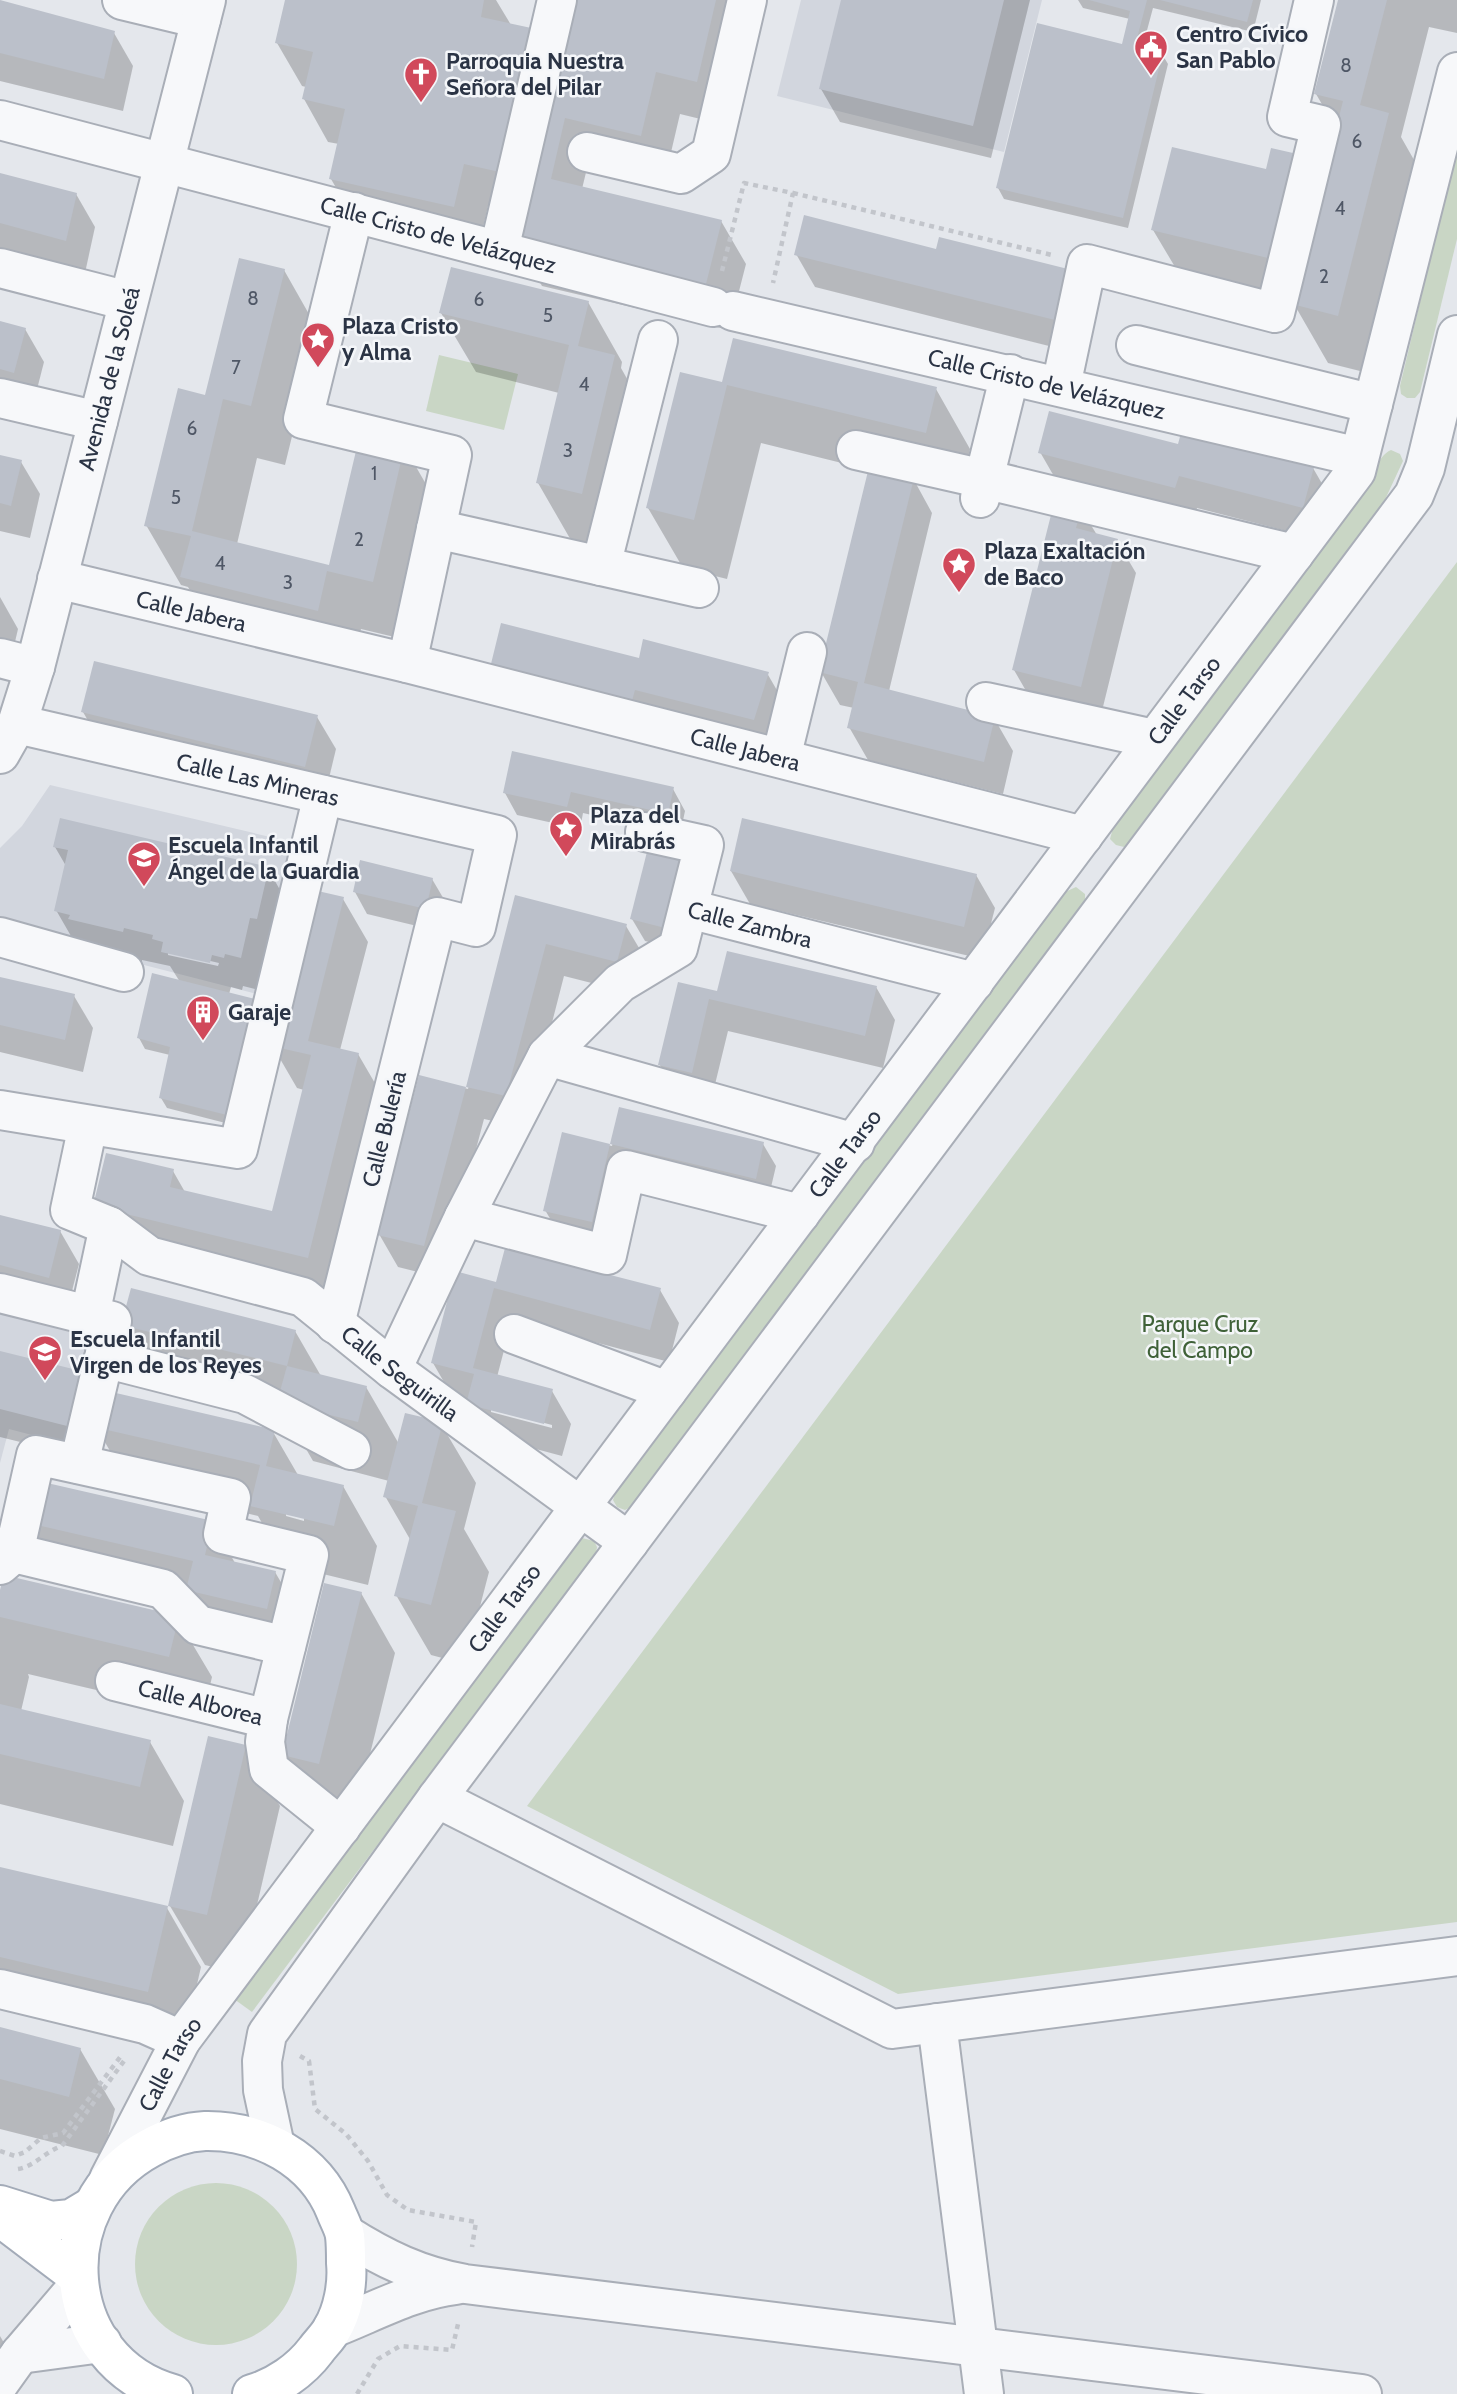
<svg xmlns="http://www.w3.org/2000/svg" width="1457" height="2394" viewBox="0 0 1457 2394" font-family="Cabin,sans-serif">
<style>
.built{fill:#d2d6de}
.green{fill:#c9d6c5}
.shadow{fill:#0003;fill-rule:evenodd}
.building{fill:#bbc0ca}
.lines{fill:none;stroke-linecap:round;stroke-linejoin:round}
.minor-casing{stroke:#a9aeb7;stroke-width:42}
.major-casing{stroke:#a3abb8;stroke-width:42}
.path{stroke:#c2c5cb;stroke-width:4.5;stroke-dasharray:5 5;stroke-linecap:butt}
.minor{stroke:#f7f8fa;stroke-width:38}
.major{stroke:#fff;stroke-width:38}
.labels{text-anchor:middle;dominant-baseline:central;stroke-width:5;stroke-linejoin:round;paint-order:stroke}
.number-label{font-size:19px;fill:#4f5766}
.poi-label{font-size:23px;font-weight:bold;fill:#2b3445;stroke:#f4f6f9;text-anchor:start}
.street-label{font-size:23px;fill:#2b3445;stroke:#f4f6f9}
.park-label{font-size:23px;fill:#3f6138;stroke:#f4f6f9}
</style>
<rect width="100%" height="100%" fill="#e4e7ec"/>
<!-- built -->
<g class="built">
<polygon points="801,0 1042,0 1004,152 777,96"/>
<polygon points="50,785 300,844 261,995 0,928 0,848 22,826"/>
<polygon points="0,1310 102,1335 74,1446 9,1429 0,1463"/>
</g>
<!-- green -->
<g class="green">
<polygon points="1457,147 1457,239 1420,392 1415,398 1407,398 1401,394 1400,386"/>
<polygon points="439,355 518,374 504,430 426,411"/>
<path d="M1391,450L1400,454L1403,461L1382,506L1130,842L1124,847L1116,845L1110,839L1113,828L1365,492C1372,479 1377,456 1391,450Z"/>
<polygon points="1457,562 1457,1922 898,1994 527,1806"/>
<polygon points="1076,887 1085,894 1085,902 631,1507 625,1510 617,1507 613,1500 616,1491 1065,892"/>
<polygon points="582,1538 594,1541 597,1547 596,1554 252,2012 234,1999"/>
<circle cx="216" cy="2264" r="81"/>
</g>
<!-- shadow -->
<g class="shadow">
<polygon points="287,0 496,0 511,25 535,31 575,0 750,0 721,124 680,114 665,178 589,160 582,189 721,221 746,264 729,330 542,286 517,243 524,214 488,206 478,249 355,221 331,179 339,144 328,142 304,99 306,87 302,86 277,43"/>
<polygon points="843,0 1030,0 991,158 840,122 821,89"/>
<polygon points="1078,0 1261,0 1253,32 1153,8 1142,49 1162,54 1168,64 1128,228 1004,199 998,188 1124,46 1130,19 1083,8"/>
<polygon points="1340,0 1457,0 1457,33 1429,27 1401,137 1422,174 1372,374 1328,363 1294,304 1178,272 1153,230 1267,171 1292,155 1319,202 1337,130 1316,94"/>
<polygon points="0,2 114,33 133,66 123,111 0,81"/>
<polygon points="0,175 76,194 95,227 85,273 0,250"/>
<polygon points="937,251 1067,270 1073,352 815,287 796,254"/>
<polygon points="284,270 318,330 285,465 257,458 237,544 330,567 404,446 438,505 407,640 361,629 351,669 217,636 188,587 181,585 146,525 206,397"/>
<polygon points="588,302 622,362 621,368 648,416 616,553 572,542 538,483 559,393 476,372 441,313"/>
<polygon points="0,323 25,329 44,362 33,405 0,397"/>
<polygon points="723,384 936,389 970,449 960,491 914,480 932,513 889,691 994,718 1013,751 1003,794 868,760 849,727 854,708 840,705 821,672 870,470 761,443 727,579 683,568 648,508"/>
<polygon points="1180,446 1313,468 1332,501 1322,540 1197,508 1194,520 1059,485 1040,452"/>
<polygon points="0,457 21,462 40,494 30,538 0,531"/>
<polygon points="1080,507 1097,535 1117,541 1136,573 1100,719 1033,703 1014,670"/>
<polygon points="0,597 18,629 7,676 0,674"/>
<polygon points="640,660 767,673 786,706 772,752 491,672"/>
<polygon points="83,712 317,717 336,749 324,799 102,745"/>
<polygon points="673,789 685,811 680,835 583,813 580,829 517,815 505,793"/>
<path d="M55,847L268,869L287,902L259,990L243,986L242,990L231,987L229,994L241,1127L167,1108L161,1098L170,1055L145,1049L139,1038L180,982L170,966L142,960V964L89,952L75,943L56,910L66,866ZM168,951L219,963L218,966L168,955Z"/>
<polygon points="731,871 976,875 995,908 982,959 750,904"/>
<polygon points="700,878 681,950 645,941 632,919"/>
<polygon points="432,879 445,901 438,931 367,914 355,892"/>
<polygon points="516,897 626,926 645,958 635,994 564,976 525,1128 484,1119 442,1278 398,1267 379,1234 420,1077 468,1089"/>
<polygon points="343,899 368,942 340,1050 358,1054 383,1097 333,1300 120,1249 95,1206 173,1171 185,1192 274,1213 304,1090 297,1088 272,1045"/>
<polygon points="0,978 74,996 93,1028 83,1072 0,1052"/>
<polygon points="679,984 719,994 876,987 895,1020 883,1068 728,1031 710,1105 679,1098 660,1065"/>
<polygon points="620,1109 763,1144 776,1166 768,1200 622,1165 604,1244 558,1232 545,1210 564,1134 612,1146"/>
<polygon points="0,1216 60,1231 79,1264 67,1310 0,1293"/>
<path d="M457,1273L497,1284L660,1290L679,1323L669,1362L512,1320L497,1377L552,1391L571,1424L562,1456L487,1436L469,1400L452,1396L433,1363ZM491,1409L552,1425V1428L491,1412Z"/>
<polygon points="123,1325 295,1331 321,1376 366,1387 399,1444 441,1424 476,1483 464,1529 489,1572 465,1664 431,1655 396,1595 411,1541 385,1496 389,1481 313,1461 287,1416 158,1384"/>
<path d="M0,1353L80,1373L100,1408L273,1432L298,1475L343,1486L377,1546L368,1585L286,1565L258,1516L130,1486L94,1423L85,1458L0,1437ZM286,1513L304,1517V1521L286,1516Z"/>
<polygon points="26,1522 212,1522 235,1563 275,1572 310,1632 301,1667 222,1649 201,1614 60,1581"/>
<polygon points="361,1593 395,1653 353,1823 319,1814 284,1755"/>
<polygon points="0,1598 177,1618 212,1677 203,1715 28,1674 29,1677 21,1711 150,1742 184,1801 173,1846 0,1804"/>
<polygon points="245,1746 280,1806 241,1974 205,1965 170,1906"/>
<polygon points="0,1868 167,1908 201,1967 182,2050 0,2008"/>
<polygon points="0,2029 80,2049 115,2109 103,2155 0,2129"/>
<polygon points="0,2336 7,2348 0,2358"/>
</g>
<!-- building -->
<g class="building">
<polygon points="0,0 115,31 104,79 0,53"/>
<polygon points="285,0 484,0 481,17 536,29 504,173 464,164 454,207 329,179 345,109 302,99 313,52 275,43"/>
<polygon points="573,0 716,0 697,82 656,72 641,136 565,118 551,179 722,220 705,288 515,243"/>
<polygon points="841,0 1004,0 973,126 819,89"/>
<polygon points="1089,0 1147,0 1135,46 1163,52 1123,218 996,188 1037,23 1122,44 1130,11"/>
<polygon points="1160,0 1253,0 1247,22"/>
<polygon points="1338,0 1387,0 1360,105 1389,113 1338,316 1292,304 1343,101 1314,94"/>
<polygon points="1172,147 1266,169 1271,148 1293,153 1268,258 1151,230"/>
<polygon points="0,173 77,193 66,241 0,223"/>
<polygon points="804,215 936,249 939,237 1068,269 1055,320 794,255"/>
<polygon points="239,258 285,269 251,406 223,399 192,531 329,565 360,434 405,444 373,582 327,571 318,611 180,577 191,536 144,526 178,388 205,395"/>
<polygon points="451,267 589,301 578,346 615,355 582,494 536,483 569,345 439,313"/>
<polygon points="0,321 26,328 14,373 0,369"/>
<polygon points="733,338 937,387 926,433 727,385 694,520 646,508 680,372 722,382"/>
<polygon points="1049,411 1178,444 1181,433 1314,467 1303,508 1179,476 1175,488 1038,453"/>
<polygon points="0,455 22,460 11,506 0,503"/>
<polygon points="869,467 914,478 864,683 995,717 984,762 847,728 858,682 819,672"/>
<polygon points="1055,499 1082,506 1076,528 1118,539 1081,687 1012,670"/>
<polygon points="501,623 639,658 643,639 769,672 754,720 635,690 630,708 489,672"/>
<polygon points="94,661 318,715 305,767 81,712"/>
<polygon points="512,751 674,787 668,814 571,792 567,807 503,793"/>
<polygon points="60,818 269,867 257,919 250,918 241,958 225,954 224,958 212,955 210,963 161,952 163,942 152,939 153,935 124,928 123,932 68,919 70,915 54,911 68,850 53,847"/>
<polygon points="742,818 977,874 964,927 730,871"/>
<polygon points="649,844 688,854 669,929 630,919"/>
<polygon points="360,860 433,878 426,909 353,892"/>
<polygon points="309,889 344,897 308,1041 359,1053 308,1258 93,1206 106,1153 174,1169 170,1187 272,1211 311,1055 271,1046"/>
<polygon points="515,895 627,924 617,962 546,944 506,1096 466,1087 424,1246 377,1235 419,1075 466,1087"/>
<polygon points="727,951 877,986 865,1036 709,999 692,1073 658,1065 678,982 717,991"/>
<polygon points="152,973 263,1001 235,1117 159,1098 170,1047 137,1038"/>
<polygon points="0,977 75,994 65,1040 0,1025"/>
<polygon points="619,1107 764,1142 756,1179 610,1144"/>
<polygon points="562,1132 610,1144 592,1222 543,1211"/>
<polygon points="0,1215 61,1230 49,1278 0,1265"/>
<polygon points="505,1248 661,1288 650,1330 494,1288 473,1368 553,1389 544,1424 466,1404 474,1374 431,1363 455,1271 496,1282"/>
<polygon points="131,1288 296,1330 287,1366 121,1325"/>
<polygon points="0,1351 81,1371 67,1426 0,1409"/>
<polygon points="287,1366 367,1386 358,1422 277,1402"/>
<polygon points="103,1390 275,1430 266,1466 344,1485 334,1526 250,1506 260,1465 94,1427"/>
<polygon points="405,1413 443,1422 422,1503 456,1511 431,1605 394,1596 418,1506 383,1497"/>
<polygon points="34,1480 213,1521 205,1555 276,1571 267,1609 186,1590 193,1561 24,1522"/>
<polygon points="4,1575 179,1616 169,1657 0,1617 0,1590"/>
<polygon points="324,1583 362,1592 319,1764 282,1755"/>
<polygon points="0,1704 151,1740 140,1787 0,1754"/>
<polygon points="208,1736 246,1745 207,1915 168,1906 148,1992 0,1957 0,1867 168,1906"/>
<polygon points="0,2027 81,2048 69,2097 0,2079"/>
</g>
<g class="lines">
<!-- minor casing -->
<g class="minor-casing">
<g id="minor">
<polyline points="122,0 201,19"/>
<path id="s1" d="M0,120L713,307"/>
<polyline points="587,152 681,174 711,154 747,0"/>
<polyline points="354,212 303,419 452,455 407,663"/>
<polyline points="499,250 557,0"/>
<polyline points="0,268 128,301"/>
<path id="s2" d="M733,311L1359,457"/>
<polyline points="1136,345 1373,404"/>
<polyline points="1061,386 1087,264 1275,313 1321,125 1287,117 1314,0"/>
<polyline points="0,398 98,421"/>
<polyline points="856,450 984,479 1010,374"/>
<polyline points="980,498 984,479 1294,554"/>
<polyline points="436,529 699,588"/>
<polyline points="601,566 658,340"/>
<path id="s3" d="M57,579L407,663L1083,836"/>
<polyline points="0,658 35,667"/>
<polyline points="986,702 1154,739"/>
<path id="s4" d="M17,724L497,835L476,927L437,917L335,1324"/>
<path id="s5" d="M0,754L17,724L35,667L206,0"/>
<polyline points="781,758 807,652"/>
<path id="s6" d="M689,909L974,982"/>
<polyline points="0,937 124,972"/>
<polyline points="547,1056 855,1143"/>
<polyline points="0,1110 238,1149 323,795"/>
<path id="s7" d="M88,1125L70,1210L109,1226L149,1256L303,1297L392,1369L629,1542"/>
<polyline points="464,1217 607,1255 626,1170 800,1214"/>
<polyline points="0,1293 112,1321 104,1358 245,1394 351,1450"/>
<polyline points="90,1315 109,1226"/>
<polyline points="514,1334 667,1391"/>
<polyline points="392,1369 464,1217 547,1056 620,983 678,948 704,845 645,832"/>
<polyline points="79,1464 104,1358"/>
<polyline points="14,1553 163,1589 198,1625 286,1646"/>
<polyline points="0,1565 14,1553 36,1455 231,1498 223,1534 309,1555 268,1719"/>
<path id="s8" d="M115,1681L268,1719L265,1742L269,1769L341,1827"/>
<polyline points="437,1798 892,2029 1457,1956"/>
<polyline points="0,1989 145,2024 181,2040"/>
<polyline points="937,2023 984,2394"/>
<polyline points="275,2146 263,2090 262,2061 267,2034 437,1798 1414,495 1425,468 1457,335"/>
<path id="s9" d="M109,2179L181,2040L1356,471L1457,72"/>
<path d="M345,2234C384,2259 420,2276 465,2284L1362,2394"/>
<path d="M333,2328C374,2312 413,2290 456,2285"/>
<polyline points="20,2354 102,2343"/>
<polyline points="0,2382 20,2354 79,2285"/>
</g>
</g>
<!-- major casing -->
<g class="major-casing">
<g id="major">
<polyline points="0,2205 51,2221 71,2219 91,2207"/>
<polyline points="0,2217 78,2276"/>
<path d="M173,2394C57,2362 46,2204 150,2148C166,2139 186,2132 205,2131C260,2130 315,2159 336,2212C339,2220 344,2228 345,2236C346,2245 346,2254 346,2263C348,2284 343,2311 332,2329C328,2337 321,2343 316,2350C301,2370 277,2387 252,2394"/>
</g>
</g>
<!-- path -->
<g class="path">
<polyline points="793,193 1052,255"/>
<polyline points="722,271 744,183 793,193 773,283"/>
<polyline points="300,2056 309,2061 315,2109 346,2134 368,2161 387,2195 408,2210 476,2222 472,2247"/>
<polyline points="0,2151 15,2156 25,2152 41,2138 63,2133 121,2056"/>
<path d="M18,2169C35,2166 46,2151 62,2146L124,2061"/>
<polyline points="357,2394 378,2359 400,2346 452,2350 458,2324"/>
</g>
<!-- minor -->
<use href="#minor" class="minor"/>
<!-- major -->
<use href="#major" class="major"/>
</g>
<!-- icons -->
<defs>
<g id="civic-pin" transform="scale(1.75)"><path d="M0 17L-7.5 6A9.5 9.5 0 1 1 7.5 6Z" fill="#d1495b" stroke="#f4f6f9"/><path d="M-.6-6.5H3V-4.5H.6V-3L4-1V1h2V6H-6V1h2V-1L-.6-3ZM-1.2 2.5V6h2.4V2.5Z" fill="#fff"/></g>
<g id="church-pin" transform="scale(1.75)"><path d="M0 17L-7.5 6A9.5 9.5 0 1 1 7.5 6Z" fill="#d1495b" stroke="#f4f6f9"/><path d="M-1.2-6h2.4v3.5h3.3v2.4h-3.3V6h-2.4V-.1h-3.3v-2.4h3.3Z" fill="#fff"/></g>
<g id="sight-pin" transform="scale(1.75)"><path d="M0 17L-7.5 6A9.5 9.5 0 1 1 7.5 6Z" fill="#d1495b" stroke="#f4f6f9"/><path d="M0-6L1.8-2.2L6-1.7L2.9 1.2L3.7 5.4L0 3.3L-3.7 5.4L-2.9 1.2L-6-1.7L-1.8-2.2Z" fill="#fff"/></g>
<g id="school-pin" transform="scale(1.75)"><path d="M0 17L-7.5 6A9.5 9.5 0 1 1 7.5 6Z" fill="#d1495b" stroke="#f4f6f9"/><path d="M0-5L7-2L0 1L-7-2ZM-4 1L0 2.5L4 1V4Q0 6-4 4Z" fill="#fff"/></g>
<g id="building-pin" transform="scale(1.75)"><path d="M0 17L-7.5 6A9.5 9.5 0 1 1 7.5 6Z" fill="#d1495b" stroke="#f4f6f9"/><path d="M-4-6H4V6H1V3H-1V6H-4ZM-2.5-4.3h1.7v1.8h-1.7ZM.8-4.3h1.7v1.8H.8ZM-2.5-1h1.7V.8h-1.7ZM.8-1h1.7V.8H.8Z" fill="#fff"/></g>
</defs>
<g fill-rule="evenodd">
<use href="#civic-pin" x="1151" y="47"/>
<use href="#church-pin" x="421" y="74"/>
<use href="#sight-pin" x="318" y="339"/>
<use href="#sight-pin" x="959" y="564"/>
<use href="#sight-pin" x="566" y="828"/>
<use href="#school-pin" x="144" y="858"/>
<use href="#building-pin" x="203" y="1012"/>
<use href="#school-pin" x="45" y="1352"/>
</g>
<g class="labels">
<!-- number labels -->
<g class="number-label">
<text x="1346" y="65">8</text>
<text x="1357" y="141">6</text>
<text x="1340" y="208">4</text>
<text x="1324" y="276">2</text>
<text x="253" y="298">8</text>
<text x="479" y="299">6</text>
<text x="548" y="315">5</text>
<text x="236" y="367">7</text>
<text x="584" y="384">4</text>
<text x="192" y="428">6</text>
<text x="568" y="450">3</text>
<text x="374" y="473">1</text>
<text x="176" y="497">5</text>
<text x="359" y="539">2</text>
<text x="220" y="563">4</text>
<text x="288" y="582">3</text>
</g>
<!-- poi labels -->
<g class="poi-label">
<text x="1176" y="34">Centro Cívico<tspan x="1176" dy="26">San Pablo</tspan></text>
<text x="446" y="61">Parroquia Nuestra<tspan x="446" dy="26">Señora del Pilar</tspan></text>
<text x="342" y="326">Plaza Cristo<tspan x="342" dy="26">y Alma</tspan></text>
<text x="984" y="551">Plaza Exaltación<tspan x="984" dy="26">de Baco</tspan></text>
<text x="590" y="815">Plaza del<tspan x="590" dy="26">Mirabrás</tspan></text>
<text x="168" y="845">Escuela Infantil<tspan x="168" dy="26">Ángel de la Guardia</tspan></text>
<text x="228" y="1012">Garaje</text>
<text x="70" y="1339">Escuela Infantil<tspan x="70" dy="26">Virgen de los Reyes</tspan></text>
</g>
<!-- street labels -->
<g class="street-label">
<text stroke="none"><textPath href="#s1" startOffset="453">Calle Cristo de Velázquez</textPath></text>
<text stroke="none"><textPath href="#s5" startOffset="392">Avenida de la Soleá</textPath></text>
<text stroke="none"><textPath href="#s2" startOffset="322">Calle Cristo de Velázquez</textPath></text>
<text stroke="none"><textPath href="#s3" startOffset="138">Calle Jabera</textPath></text>
<text stroke="none"><textPath href="#s9" startOffset="1830">Calle Tarso</textPath></text>
<text stroke="none"><textPath href="#s3" startOffset="709">Calle Jabera</textPath></text>
<text stroke="none"><textPath href="#s4" startOffset="247">Calle Las Mineras</textPath></text>
<text stroke="none"><textPath href="#s6" startOffset="63">Calle Zambra</textPath></text>
<text transform="translate(384 1129) rotate(-76)">Calle Bulería</text>
<text stroke="none"><textPath href="#s9" startOffset="1264">Calle Tarso</textPath></text>
<text stroke="none"><textPath href="#s7" startOffset="462">Calle Seguirilla</textPath></text>
<text stroke="none"><textPath href="#s9" startOffset="696">Calle Tarso</textPath></text>
<text stroke="none"><textPath href="#s8" startOffset="88">Calle Alborea</textPath></text>
<text stroke="none"><textPath href="#s9" startOffset="130">Calle Tarso</textPath></text>
</g>
<!-- park labels -->
<g class="park-label">
<text x="1200" y="1324">Parque Cruz<tspan x="1200" dy="26">del Campo</tspan></text>
</g>
</g>
</svg>
